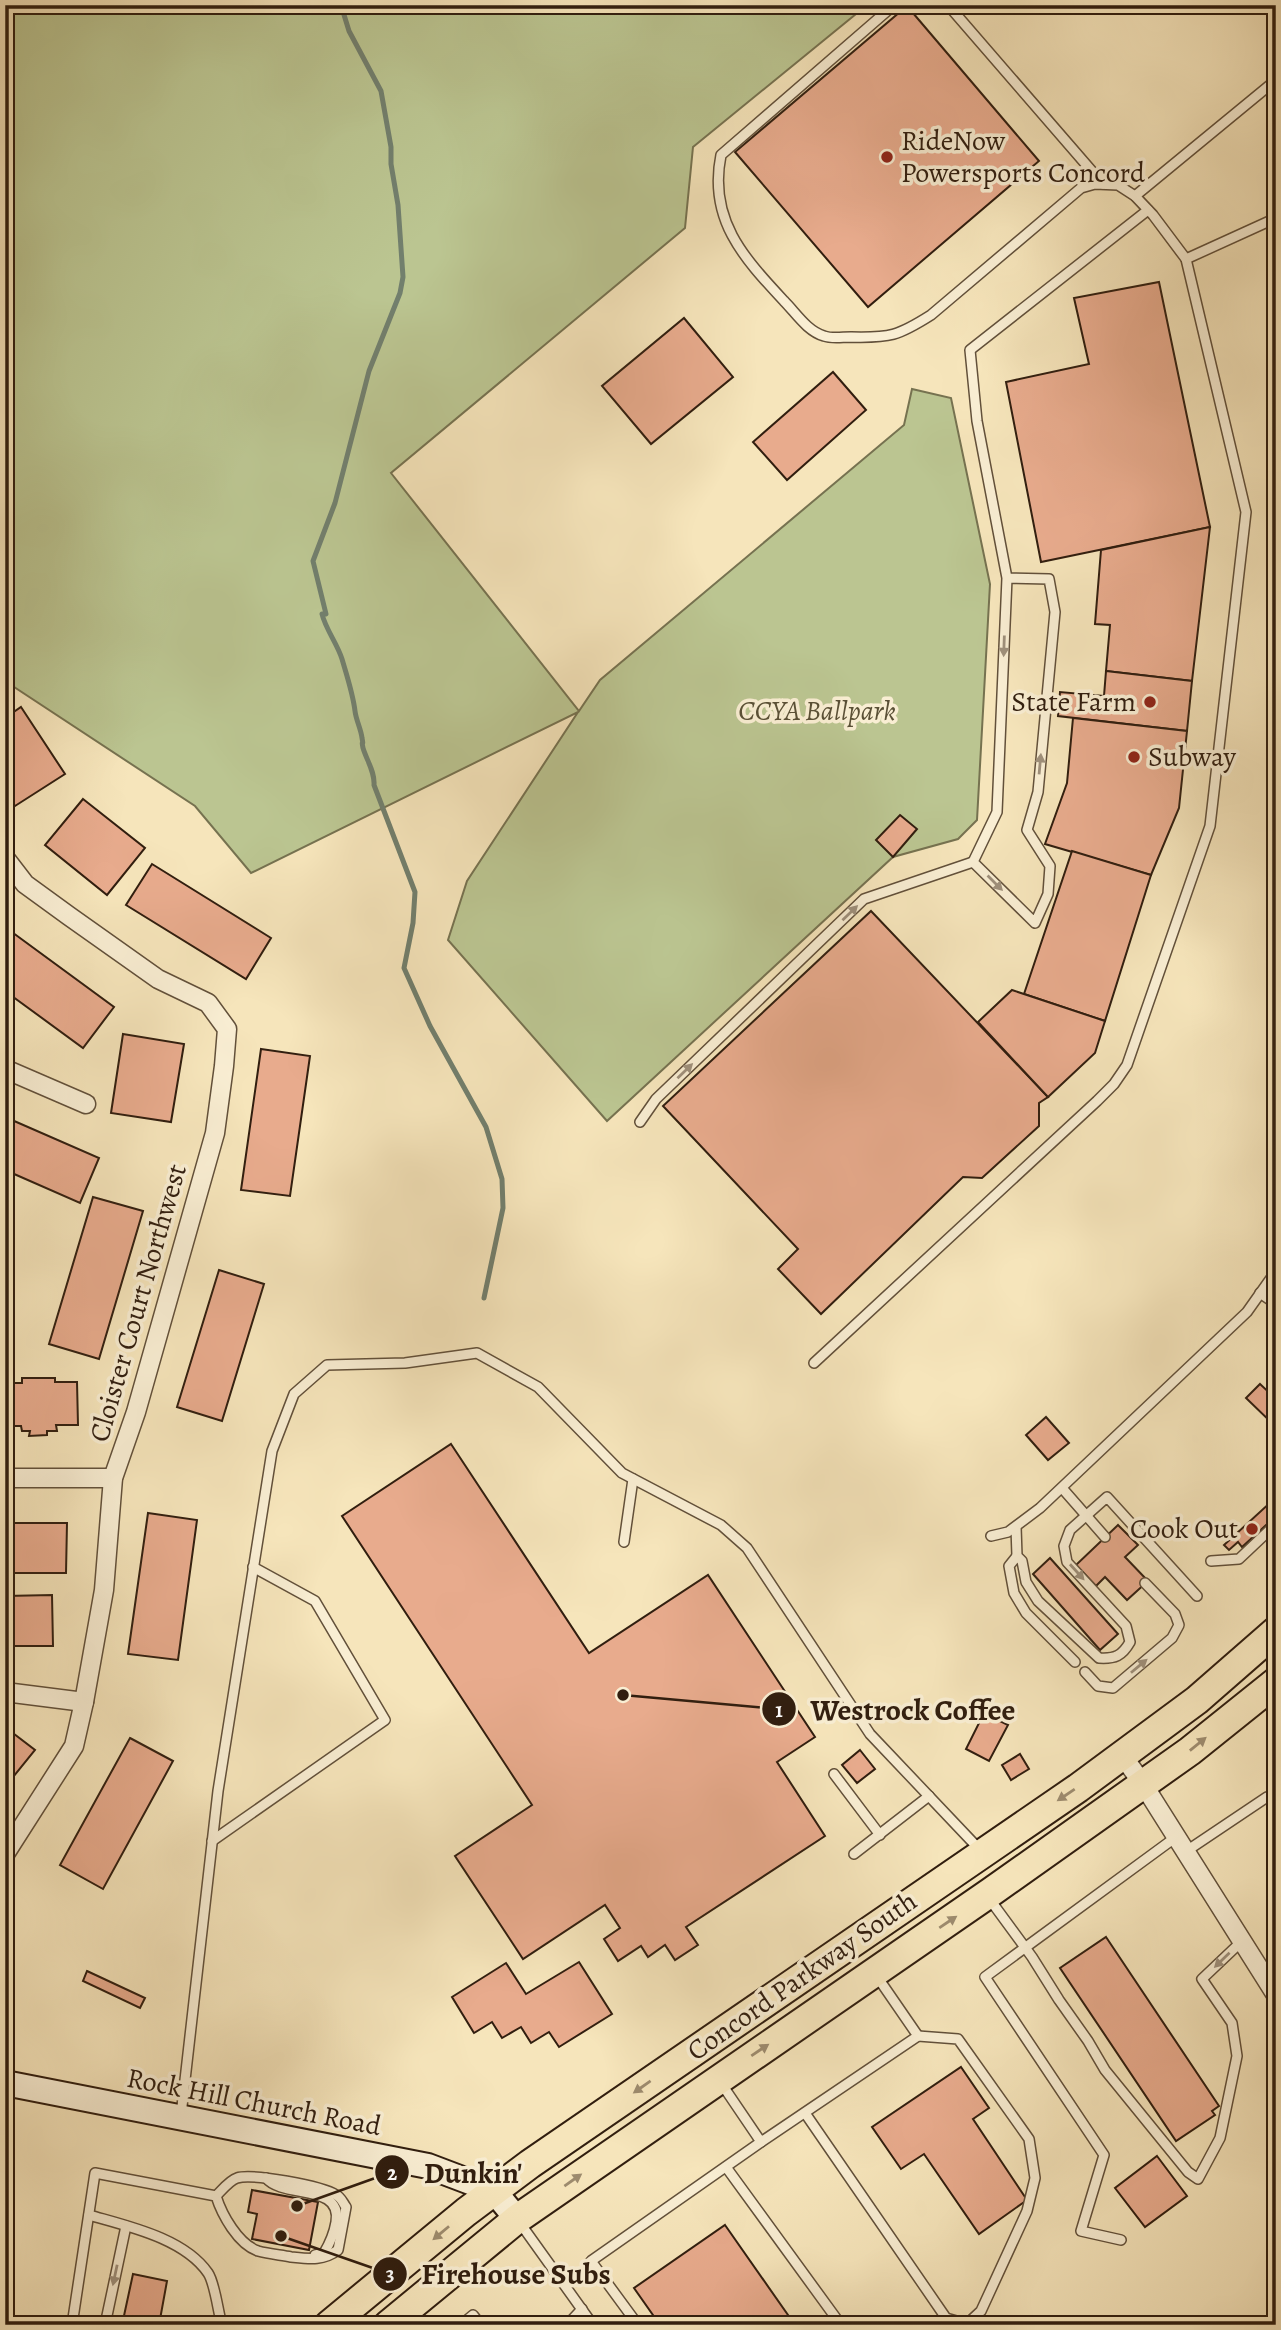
<svg xmlns="http://www.w3.org/2000/svg" width="1281" height="2330" viewBox="0 0 1281 2330" font-family="Alegreya,serif">
<style>
.green{fill:#bbc591;stroke:#767250;stroke-width:2}
.lines{fill:none;stroke-linecap:round;stroke-linejoin:round}
.stream{stroke:#727f6d;stroke-width:5}
.building{fill:#e8ab8d;stroke:#311e0f;stroke-width:2}
.lane-casing{stroke:#62503a;stroke-width:12}
.street-casing{stroke:#62503a;stroke-width:21}
.secondary-casing{stroke:#311e0f;stroke-width:28}
.primary-casing{stroke:#311e0f;stroke-width:32}
.lane{stroke:#f9eed3;stroke-width:9}
.street{stroke:#f9eed3;stroke-width:18}
.secondary{stroke:#f9eed3;stroke-width:24}
.primary{stroke:#f6e5bb;stroke-width:28}
.oneway{fill:#9f907b}
.oneway2{fill:#9d8b6e}
.poi-dot{fill:#8f2418;stroke:#f9eed3;stroke-width:2.5}
.labels{text-anchor:middle;dominant-baseline:central;stroke-width:7;stroke-linejoin:round;paint-order:stroke}
.poi-label{font-size:28px;fill:#311e0f;stroke:#f9eed3;text-anchor:start}
.park-label{font-size:28px;font-style:italic;fill:#5a5036;stroke:#f9eed3}
.street-label{font-size:28px;fill:#311e0f;stroke:#f9eed3}
.leader{fill:none;stroke:#311e0f;stroke-width:2.5}
.callout-dot{fill:#311e0f;stroke:#f9eed3;stroke-width:2.5}
.mark-label{font-size:21px;text-anchor:middle;font-weight:bold;fill:#fff}
.callout-label{font-size:30px;text-anchor:middle;font-weight:bold;fill:#311e0f;stroke:#f9eed3;stroke-width:7;stroke-linejoin:round;paint-order:stroke}
</style>
<rect width="100%" height="100%" fill="#f6e5bb"/>
<filter id="stains"><feTurbulence type="fractalNoise" baseFrequency=".00286" numOctaves="4"/><feColorMatrix values="0 0 0 0 .2 0 0 0 0 .09 0 0 0 0 .02 0 0 0 .5 -.17"/></filter>
<radialGradient id="worn" r=".72"><stop offset=".6" stop-color="#630" stop-opacity="0"/><stop offset="1" stop-color="#630" stop-opacity=".3"/></radialGradient>
<!-- green -->
<polygon class="green" points="5,5 867,5 693,147 685,228 391,473 579,711 600,680 904,425 912,389 951,398 990,584 977,820 958,839 893,857 607,1121 448,940 467,881 578,712 251,873 195,806 5,681"/>
<g class="lines">
<!-- stream -->
<path class="stream" d="M341,5L349,31L381,91L391,147V164L398,205L403,277L400,293L369,371L335,503L313,561L326,614H322C326,630 337,643 342,659C347,676 353,694 355,711C356,720 361,729 362,738C364,748 361,738 363,748C367,761 375,772 374,785L415,892L413,923L404,968L430,1026L486,1127L502,1179L503,1208L484,1298"/>
</g>
<!-- building -->
<g class="building">
<polygon points="907,6 1039,161 868,307 735,152"/>
<polygon points="1159,282 1210,527 1041,562 1006,382 1089,364 1074,298"/>
<polygon points="684,318 733,377 651,444 602,386"/>
<polygon points="833,372 866,410 787,480 753,442"/>
<polygon points="1210,527 1192,681 1106,671 1110,625 1095,624 1101,550"/>
<polygon points="1106,671 1192,681 1187,731 1058,716 1060,692 1104,696"/>
<polygon points="21,707 65,774 15,806 5,791 5,718"/>
<polygon points="1073,718 1187,731 1179,808 1151,875 1045,844 1067,783"/>
<polygon points="83,799 145,848 107,895 45,845"/>
<polygon points="900,815 917,829 893,857 876,840"/>
<polygon points="1072,851 1151,875 1105,1021 1024,994"/>
<polygon points="152,864 271,938 246,979 126,905"/>
<polygon points="871,911 1048,1097 1039,1103 1039,1126 982,1178 963,1177 821,1314 778,1269 798,1249 663,1106"/>
<polygon points="5,927 114,1007 83,1048 5,991"/>
<polygon points="1012,990 1105,1021 1095,1053 1048,1097 978,1022"/>
<polygon points="123,1034 184,1044 171,1122 111,1113"/>
<polygon points="261,1049 310,1056 290,1196 241,1190"/>
<polygon points="5,1117 99,1158 80,1203 5,1170"/>
<polygon points="93,1197 143,1211 99,1359 49,1344"/>
<polygon points="219,1270 264,1284 222,1421 177,1407"/>
<polygon points="22,1378 55,1378 55,1382 77,1382 78,1425 56,1425 57,1431 47,1431 47,1435 29,1436 30,1431 22,1431 21,1426 5,1426 5,1383 22,1383"/>
<polygon points="1260,1384 1276,1399 1276,1427 1246,1398"/>
<polygon points="1046,1417 1069,1443 1048,1460 1026,1435"/>
<polygon points="451,1444 589,1653 708,1575 815,1737 777,1762 825,1836 686,1927 698,1945 675,1960 665,1945 648,1957 641,1946 618,1961 604,1939 620,1928 605,1905 523,1959 455,1856 532,1805 342,1516"/>
<polygon points="1276,1492 1276,1516 1242,1547 1238,1542 1229,1550 1224,1545 1272,1501 1269,1498"/>
<polygon points="148,1513 197,1520 178,1660 128,1654"/>
<polygon points="5,1523 67,1523 66,1573 5,1573"/>
<polygon points="1118,1525 1138,1545 1125,1557 1148,1581 1127,1600 1105,1577 1096,1586 1076,1565"/>
<polygon points="1050,1558 1118,1634 1100,1650 1033,1574"/>
<polygon points="52,1595 53,1646 5,1646 5,1596"/>
<polygon points="984,1713 1008,1725 989,1761 966,1749"/>
<polygon points="5,1727 35,1750 5,1787"/>
<polygon points="130,1738 173,1761 103,1889 60,1865"/>
<polygon points="860,1750 875,1769 857,1783 842,1765"/>
<polygon points="1020,1754 1029,1769 1011,1780 1002,1765"/>
<polygon points="1106,1937 1219,2106 1212,2111 1215,2115 1176,2141 1060,1968"/>
<polygon points="579,1962 612,2014 559,2047 549,2032 531,2043 521,2027 502,2038 492,2022 474,2033 452,1997 506,1963 526,1994"/>
<polygon points="87,1971 145,1998 140,2008 83,1981"/>
<polygon points="961,2067 989,2108 973,2119 1027,2200 979,2234 924,2154 901,2169 872,2127"/>
<polygon points="1157,2156 1187,2196 1145,2227 1115,2188"/>
<polygon points="252,2190 318,2202 309,2250 252,2239 257,2214 248,2212"/>
<polygon points="725,2225 795,2325 660,2325 634,2288"/>
<polygon points="133,2274 167,2281 159,2325 122,2325"/>
</g>
<g class="lines">
<!-- lane casing -->
<g class="lane-casing">
<g id="lane">
<polyline points="948,5 1103,184"/>
<polyline points="1135,196 1276,80"/>
<polyline points="1186,259 1276,218"/>
<polyline points="1007,578 1049,579 1055,612 1038,792 1027,830 1050,866 1048,894 1035,923 973,862 997,812 1007,578 977,421 970,350 1148,210"/>
<polyline points="640,1122 656,1099 864,899 973,862"/>
<polyline points="1260,1293 1276,1304"/>
<path d="M814,1363L1097,1101L1114,1084L1127,1065L1210,826L1246,512L1186,259L1153,215L1135,196L1118,185L1095,184L1081,188L931,315C898,336 890,338 851,337C842,337 832,339 824,336C807,331 796,313 784,301C743,257 708,219 721,155L894,5"/>
<polyline points="1062,1488 1105,1537"/>
<path d="M1016,1527L1017,1556L1022,1561L1026,1582L1038,1601L1099,1658C1115,1659 1122,1656 1130,1642L1126,1626L1067,1562L1064,1546L1070,1530L1107,1497L1197,1596"/>
<polyline points="991,1536 1008,1532 1040,1508 1247,1312 1276,1271"/>
<polyline points="624,1542 633,1479"/>
<polyline points="1017,1556 1009,1566 1014,1593 1026,1613 1075,1662"/>
<polyline points="1211,1561 1239,1559 1276,1524"/>
<polyline points="1085,1672 1098,1686 1113,1688 1172,1638 1179,1625 1175,1614 1145,1583"/>
<polyline points="834,1774 880,1835"/>
<polyline points="212,1841 385,1720 315,1601 253,1567"/>
<polyline points="1185,1852 1267,1797"/>
<polyline points="854,1854 929,1796"/>
<polyline points="988,1897 1032,1957 1059,2000 1088,2041 1105,2070 1188,2172 1198,2179 1220,2138 1237,2056 1232,2023 1202,1979 1241,1942"/>
<polyline points="805,2113 946,2318 967,2324 981,2311 1027,2211 1035,2178 1029,2139 958,2039 918,2036"/>
<polyline points="181,2115 218,1791 272,1451 294,1394 327,1365 405,1363 477,1353 538,1387 622,1473 721,1525 747,1548 870,1734 980,1850"/>
<polyline points="761,2142 918,2036 876,1975"/>
<polyline points="726,2167 841,2325"/>
<path d="M266,2178C283,2199 343,2183 336,2222C334,2234 330,2243 324,2253L315,2255"/>
<path d="M89,2215C127,2226 184,2238 208,2273C215,2283 218,2312 222,2325"/>
<polyline points="520,2223 593,2325"/>
<polyline points="1121,2240 1081,2231 1104,2155 985,1977 1176,1837"/>
<path d="M72,2325L95,2173L216,2196C222,2215 238,2244 258,2251C269,2254 281,2255 291,2257C310,2259 323,2261 338,2250L346,2207C343,2203 341,2197 336,2195C322,2186 252,2173 237,2178C230,2180 222,2190 216,2196"/>
<polyline points="105,2325 126,2226"/>
<polyline points="461,2325 473,2315 481,2325"/>
<polyline points="567,2325 582,2309"/>
<polyline points="638,2325 591,2261 761,2142 721,2083"/>
</g>
</g>
<!-- street casing -->
<g class="street-casing">
<g id="street">
<polyline points="5,858 25,884 69,916 158,979 208,1003 227,1029 224,1066 215,1133 136,1412 113,1478 104,1590 84,1702 74,1746 5,1854"/>
<polyline points="5,1069 86,1104"/>
<polyline points="5,1478 113,1478"/>
<polyline points="5,1692 84,1702"/>
<polyline points="1122,1755 1143,1784 1276,1995"/>
</g>
</g>
<!-- secondary casing -->
<g class="secondary-casing">
<polyline id="secondary" points="5,2083 428,2166 494,2191 517,2219"/>
</g>
<!-- primary casing -->
<g class="primary-casing">
<g id="primary">
<polyline points="329,2325 466,2212 530,2164 1078,1788 1197,1700 1276,1631"/>
<polyline points="388,2325 517,2219 991,1892 1190,1751 1276,1682"/>
</g>
</g>
<!-- lane -->
<use href="#lane" class="lane"/>
<!-- street -->
<use href="#street" class="street"/>
<!-- secondary -->
<use href="#secondary" class="secondary"/>
<!-- primary -->
<use href="#primary" class="primary"/>
</g>
<!-- one-way arrows -->
<defs><path id="oneway-solid" d="M-6-.8H1V-3.2L6.5 0L1 3.2V.8H-6Z" transform="scale(1.75)"/></defs>
<g class="oneway">
<use href="#oneway-solid" transform="translate(1004 646) rotate(92)"/>
<use href="#oneway-solid" transform="translate(1040 764) rotate(-85)"/>
<use href="#oneway-solid" transform="translate(995 883) rotate(45)"/>
<use href="#oneway-solid" transform="translate(850 913) rotate(-44)"/>
<use href="#oneway-solid" transform="translate(685 1071) rotate(-44)"/>
<use href="#oneway-solid" transform="translate(1077 1572) rotate(48)"/>
<use href="#oneway-solid" transform="translate(1139 1666) rotate(-40)"/>
<use href="#oneway-solid" transform="translate(1222 1960) rotate(136)"/>
<use href="#oneway-solid" transform="translate(115 2275) rotate(102)"/>
</g>
<g class="oneway2">
<use href="#oneway-solid" transform="translate(1198 1744) rotate(-39)"/>
<use href="#oneway-solid" transform="translate(1066 1795) rotate(146)"/>
<use href="#oneway-solid" transform="translate(948 1922) rotate(-34)"/>
<use href="#oneway-solid" transform="translate(760 2050) rotate(-34)"/>
<use href="#oneway-solid" transform="translate(642 2087) rotate(145)"/>
<use href="#oneway-solid" transform="translate(573 2180) rotate(-35)"/>
<use href="#oneway-solid" transform="translate(441 2233) rotate(140)"/>
</g>
<!-- markers -->
<g class="poi-dot">
<circle cx="887" cy="157" r="7"/>
<circle cx="1150" cy="702" r="7"/>
<circle cx="1134" cy="757" r="7"/>
<circle cx="1252" cy="1529" r="7"/>
</g>
<g class="labels">
<!-- poi labels -->
<g class="poi-label">
<text x="901" y="141">RideNow<tspan x="901" dy="32">Powersports Concord</tspan></text>
<text x="1136" y="702" text-anchor="end">State Farm</text>
<text x="1148" y="757">Subway</text>
<text x="1238" y="1529" text-anchor="end">Cook Out</text>
</g>
<!-- park labels -->
<g class="park-label">
<text x="817" y="711">CCYA Ballpark</text>
</g>
<!-- street labels -->
<g class="street-label">
<text transform="translate(138 1303) rotate(-74)">Cloister Court Northwest</text>
<text transform="translate(802 1976) rotate(-35)">Concord Parkway South</text>
<text transform="translate(254 2102) rotate(11)">Rock Hill Church Road</text>
</g>
</g>
<!-- callouts -->
<path class="leader" d="M623 1695L779 1709M297 2206L392 2172M281 2236L390 2274"/>
<g class="callout-dot">
<circle cx="623" cy="1695" r="7"/>
<circle cx="297" cy="2206" r="7"/>
<circle cx="281" cy="2236" r="7"/>
<circle cx="779" cy="1709" r="18"/>
<circle cx="392" cy="2172" r="18"/>
<circle cx="390" cy="2274" r="18"/>
</g>
<g class="mark-label">
<text x="779" y="1717">1</text>
<text x="392" y="2180">2</text>
<text x="390" y="2281">3</text>
</g>
<g class="callout-label">
<text x="913" y="1720">Westrock Coffee</text>
<text x="473" y="2183">Dunkin'</text>
<text x="516" y="2284">Firehouse Subs</text>
</g>
<!-- margin -->
<rect width="1281" height="2330" fill="none" stroke="#f6e5bb" stroke-width="28"/>
<rect x="7" y="7" width="1267" height="2316" fill="none" stroke="#311e0f" stroke-width="3.5"/>
<rect x="14" y="14" width="1253" height="2302" fill="none" stroke="#311e0f" stroke-width="2"/>
<rect width="100%" height="100%" filter="url(#stains)"/>
<rect width="100%" height="100%" fill="url(#worn)"/>
</svg>
